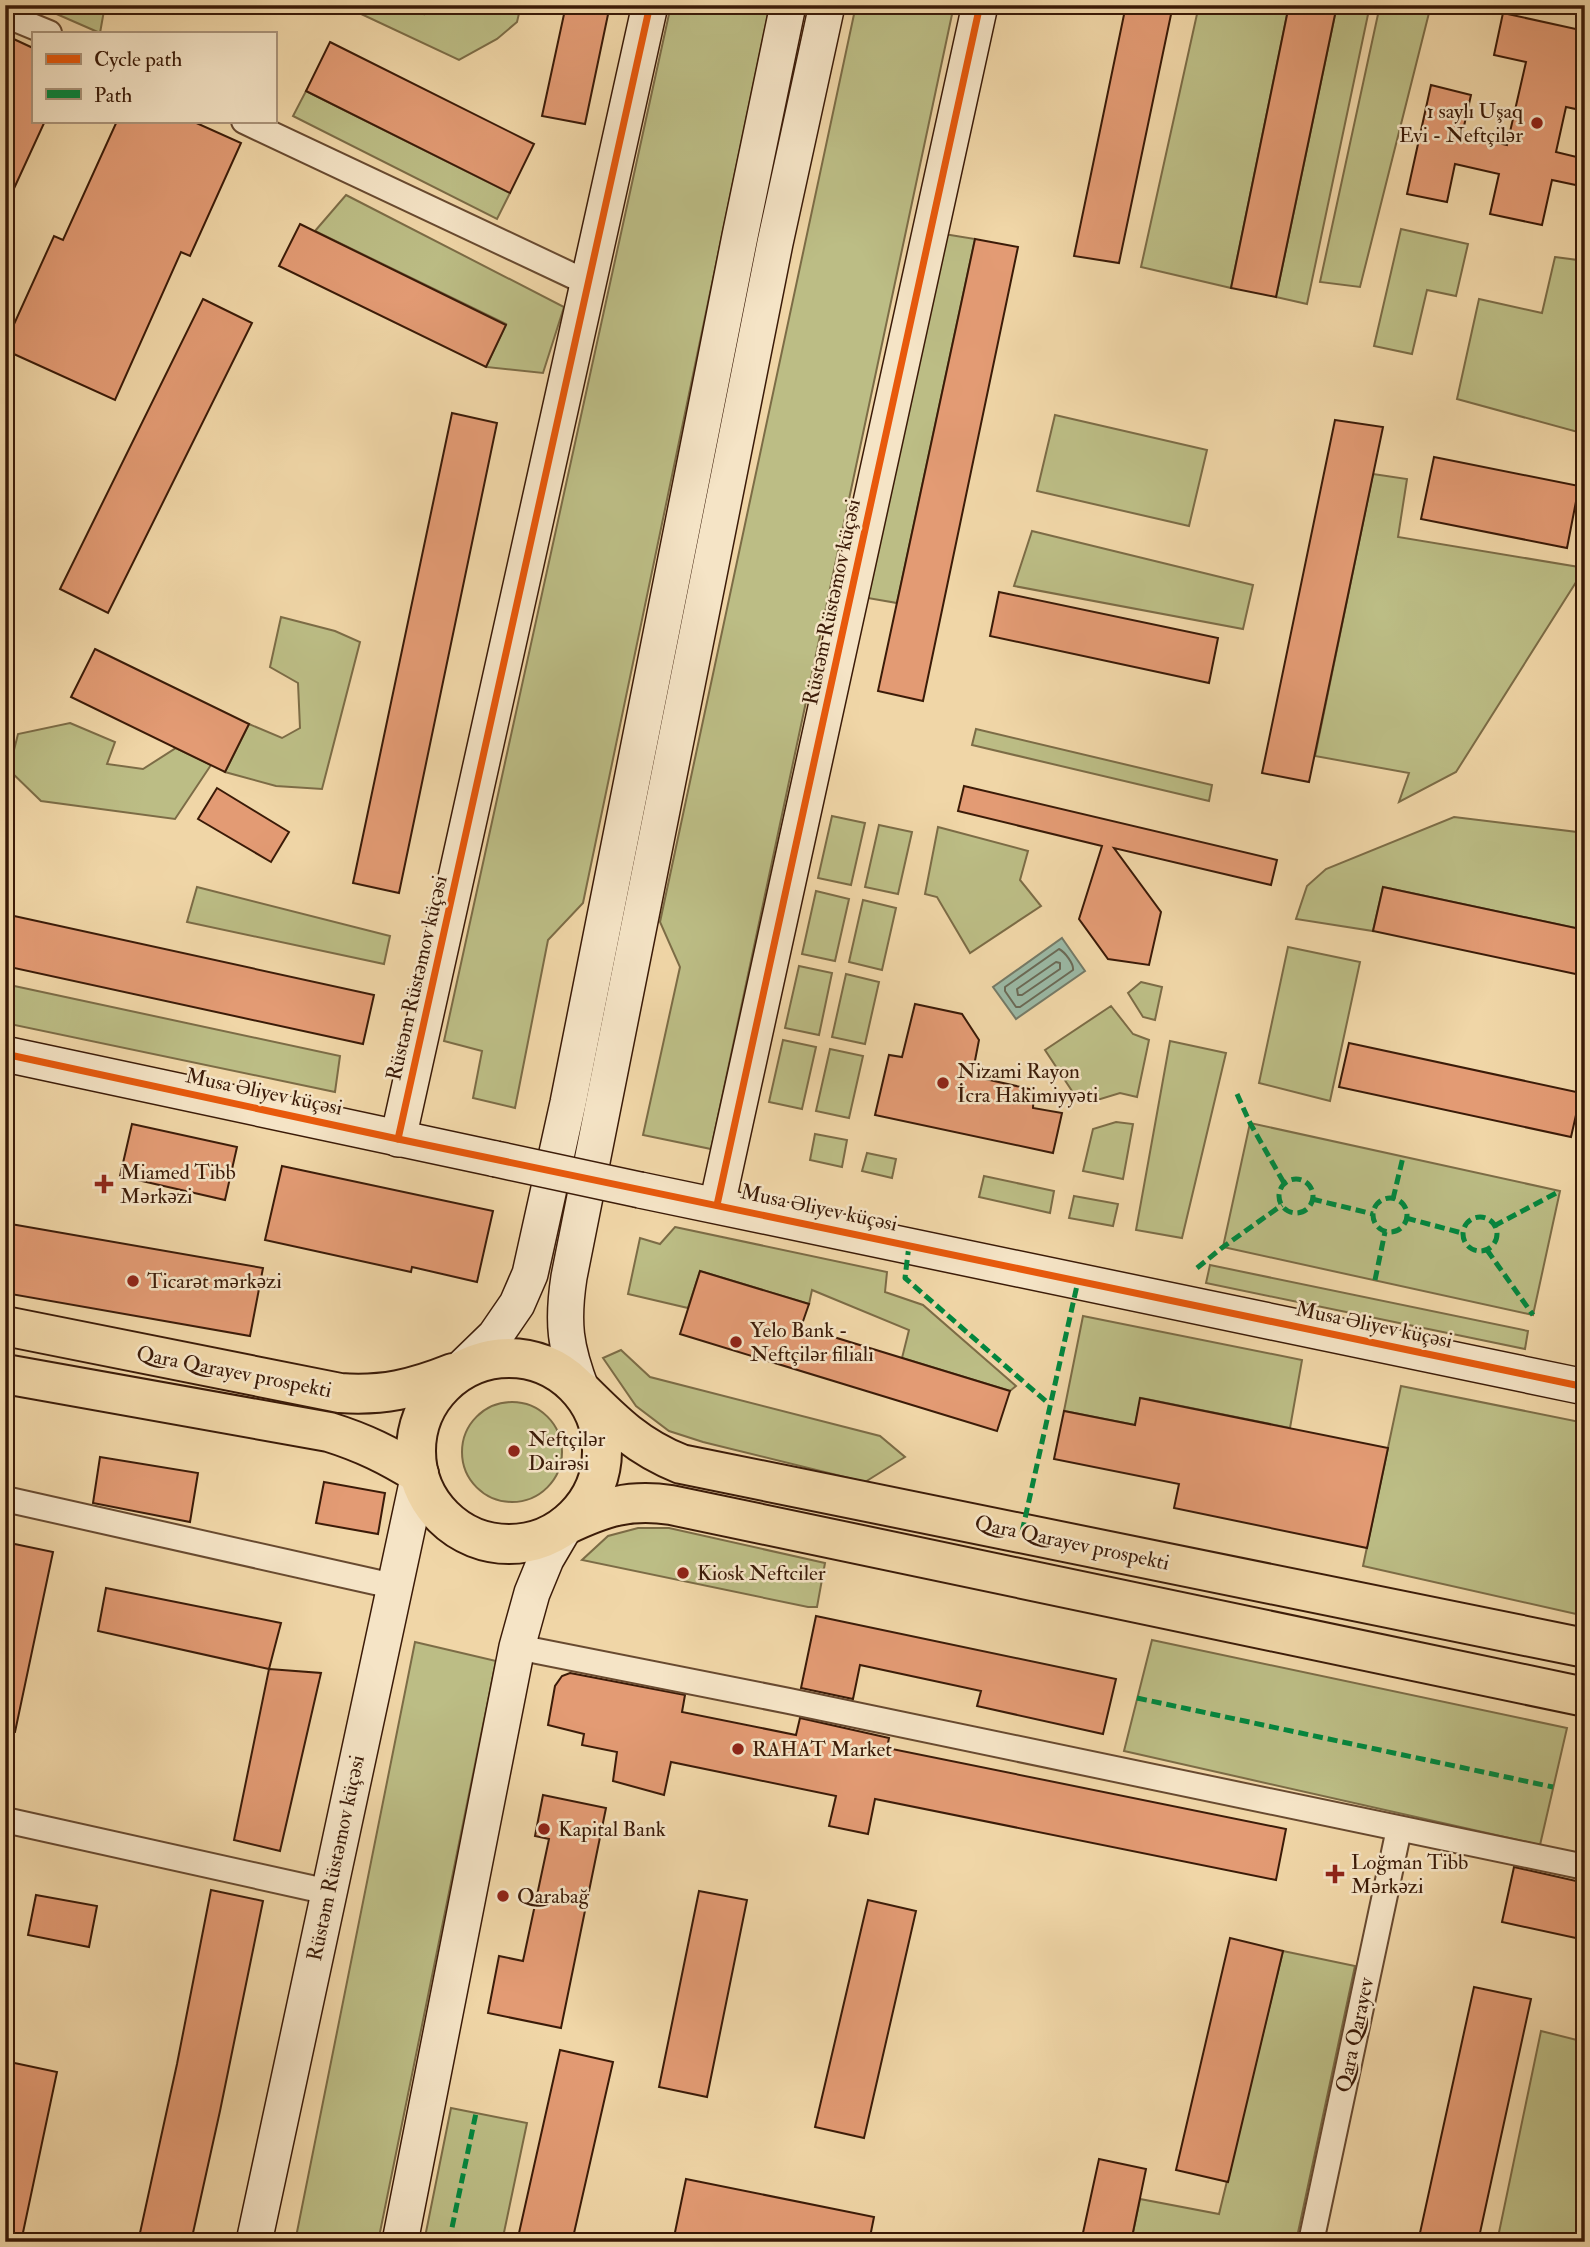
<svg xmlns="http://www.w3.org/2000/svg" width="1590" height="2247" viewBox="0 0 1590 2247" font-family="'IM FELL Double Pica',serif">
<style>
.green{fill:#bcbd85;stroke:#7c6c46;stroke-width:2}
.water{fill:#9bb9a5;stroke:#757a66;stroke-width:2}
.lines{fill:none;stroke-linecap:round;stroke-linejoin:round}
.shore{stroke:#6b6a56;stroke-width:2}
.building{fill:#e39b74;stroke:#3b1b08;stroke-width:2}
.street-casing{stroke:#684a30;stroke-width:28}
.secondary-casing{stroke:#3b1b08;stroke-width:38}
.primary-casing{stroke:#3b1b08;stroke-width:42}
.street{stroke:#f5e4c6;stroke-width:24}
.secondary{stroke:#f5e4c6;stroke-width:35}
.primary{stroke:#f0d6a7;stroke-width:38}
.secondary-bridge-casing{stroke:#3b1b08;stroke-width:38;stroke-linecap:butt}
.secondary-bridge{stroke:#f5e4c6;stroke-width:35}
.quiet{stroke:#00873e;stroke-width:5;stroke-dasharray:10 5;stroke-linecap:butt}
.cycleway-casing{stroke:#f5e4c6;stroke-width:11}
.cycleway{stroke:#e8590c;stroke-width:7}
.poi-dot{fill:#8f2418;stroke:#f5e4c6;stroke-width:2.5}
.labels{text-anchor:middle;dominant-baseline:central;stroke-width:5;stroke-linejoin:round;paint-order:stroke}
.poi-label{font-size:21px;fill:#3b1b08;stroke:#f5e4c6;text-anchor:start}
.street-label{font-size:21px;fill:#3b1b08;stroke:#f5e4c6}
</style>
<rect width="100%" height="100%" fill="#f0d6a7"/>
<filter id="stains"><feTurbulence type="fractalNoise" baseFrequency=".00286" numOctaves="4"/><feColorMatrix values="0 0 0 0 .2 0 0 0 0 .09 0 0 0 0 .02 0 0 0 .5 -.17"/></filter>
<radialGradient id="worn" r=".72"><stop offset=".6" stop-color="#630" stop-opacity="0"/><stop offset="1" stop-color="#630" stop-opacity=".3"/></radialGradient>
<!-- green -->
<g class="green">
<polygon points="36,5 105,5 100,33"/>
<polygon points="342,5 410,5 424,14 429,5 521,5 517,22 497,39 459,60"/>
<polygon points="671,5 770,5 583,903 548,940 515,1108 473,1098 482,1051 444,1041"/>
<polygon points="856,5 954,5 711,1149 643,1135 680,967 660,922"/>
<polygon points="1199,5 1289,5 1231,288 1141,267"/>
<polygon points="1337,5 1370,5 1307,304 1276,297"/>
<polygon points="1380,5 1431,5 1360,287 1320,282"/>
<polygon points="306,91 510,193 497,219 293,116"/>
<polygon points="346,195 564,307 543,373 486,367 506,324 315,231"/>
<polygon points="1401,229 1468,244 1456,296 1427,290 1412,354 1374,346"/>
<polygon points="944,234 975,239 897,603 862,597"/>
<polygon points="1555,257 1585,261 1585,434 1457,399 1479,299 1542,313"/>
<polygon points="1055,415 1207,450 1189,526 1037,491"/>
<polygon points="1373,474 1407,479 1398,537 1585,568 1456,772 1399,802 1409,773 1315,756"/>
<polygon points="1032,531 1253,585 1243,629 1014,586"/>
<polygon points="281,617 335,631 360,642 322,789 276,786 225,772 249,724 282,738 300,728 298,683 270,667"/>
<polygon points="70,723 115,742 107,764 143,769 176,748 211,765 175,819 41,801 9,770 18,734"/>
<polygon points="976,729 1212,785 1209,801 972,745"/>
<polygon points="832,816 865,823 851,885 818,878"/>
<polygon points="1454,817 1585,833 1585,930 1383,887 1373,931 1296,919 1307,886 1326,869"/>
<polygon points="879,825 912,832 898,894 865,887"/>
<polygon points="938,827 1028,851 1020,880 1041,906 970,953 937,897 925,894"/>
<polygon points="197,887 390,936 384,964 187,922"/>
<polygon points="816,891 849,899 835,961 802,954"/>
<polygon points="863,900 896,908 882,970 849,962"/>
<polygon points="1288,947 1360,962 1330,1101 1259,1083"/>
<polygon points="799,966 832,973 819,1035 785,1028"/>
<polygon points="846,974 879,982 865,1044 832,1037"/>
<polygon points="1141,982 1162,987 1155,1020 1143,1017 1128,993"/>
<polygon points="5,984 340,1056 335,1092 5,1023"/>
<polygon points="1111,1006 1133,1034 1149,1040 1137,1097 1120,1093 1094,1101 1074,1094 1045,1050"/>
<polygon points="783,1040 816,1047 802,1109 769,1102"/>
<polygon points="1170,1041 1226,1053 1182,1238 1136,1230"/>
<polygon points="830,1049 863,1056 849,1118 816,1111"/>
<polygon points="1116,1122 1133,1124 1123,1179 1083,1171 1093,1129"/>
<polygon points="1250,1123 1560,1191 1533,1315 1223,1247"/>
<polygon points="815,1134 847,1140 842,1167 810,1160"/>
<polygon points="867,1153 896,1159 892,1178 862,1171"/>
<polygon points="984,1176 1054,1191 1050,1213 979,1197"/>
<polygon points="1074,1196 1118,1204 1113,1226 1069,1218"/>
<polygon points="675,1227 887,1272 885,1292 923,1305 1016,1386 1010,1391 902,1358 909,1330 812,1290 809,1304 700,1271 688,1308 628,1294 640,1238 660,1244"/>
<polygon points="1210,1265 1528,1331 1525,1349 1206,1283"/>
<polygon points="1083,1316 1302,1360 1290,1428 1141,1398 1135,1425 1064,1411"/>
<polygon points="621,1350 650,1377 880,1436 905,1457 865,1482 703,1442 669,1431 636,1406 603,1358"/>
<polygon points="1401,1386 1585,1423 1585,1616 1363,1566"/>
<circle cx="512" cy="1452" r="50"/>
<polygon points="638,1528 669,1528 825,1563 817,1607 808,1607 582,1560 608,1536"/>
<polygon points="1152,1640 1567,1728 1540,1845 1124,1751"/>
<polygon points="415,1642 496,1661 378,2242 295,2242"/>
<polygon points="1283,1951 1355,1966 1296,2242 1131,2242 1140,2199 1219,2214"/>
<polygon points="1541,2031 1585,2042 1585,2242 1497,2242"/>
<polygon points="451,2108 527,2123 502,2242 424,2242"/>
</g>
<!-- water -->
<polygon class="water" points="1062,938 1085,971 1016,1019 993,987"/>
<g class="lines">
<!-- shore -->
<g class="shore">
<path d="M1059,949C1065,952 1074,964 1073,970L1020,1007H1016L1005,991V987Z"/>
<polygon points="1056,962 1060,963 1060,969 1022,995 1018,995 1017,989"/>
</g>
</g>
<!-- building -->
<g class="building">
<polygon points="566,5 610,5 585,124 542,116"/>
<polygon points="1126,5 1173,5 1119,263 1074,256"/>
<polygon points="1289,5 1337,5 1276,297 1231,288"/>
<polygon points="1503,13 1585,31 1585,111 1566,107 1556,152 1585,159 1585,187 1552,180 1542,225 1490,214 1499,174 1455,164 1447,202 1407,194 1431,85 1471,95 1462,135 1507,145 1526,62 1494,55"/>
<polygon points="5,35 33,48 33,121 45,121 5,208"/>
<polygon points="330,42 534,144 510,193 306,91"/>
<polygon points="117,121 192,121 241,143 190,256 181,252 115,400 5,350 5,344 54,236 63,240"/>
<polygon points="300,224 506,325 486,367 279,266"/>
<polygon points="975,239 1018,247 923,701 878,691"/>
<polygon points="203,299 252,323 108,613 60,589"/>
<polygon points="452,413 497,423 399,893 353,883"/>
<polygon points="1335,420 1383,427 1309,782 1262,773"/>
<polygon points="1434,457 1579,486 1567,548 1421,519"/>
<polygon points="999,592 1218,638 1209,683 990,636"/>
<polygon points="95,649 249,724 225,772 71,697"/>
<polygon points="964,786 1277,860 1271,885 1114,848 1161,912 1149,965 1108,959 1079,919 1102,846 958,811"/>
<polygon points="217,788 289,832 271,862 198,819"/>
<polygon points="1383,887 1585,930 1585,976 1373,931"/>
<polygon points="5,914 374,995 363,1044 5,966"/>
<polygon points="915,1004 962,1014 979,1040 972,1076 1034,1090 1033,1108 1062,1113 1053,1153 875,1115 889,1055 902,1057"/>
<polygon points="1349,1043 1581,1093 1571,1137 1339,1087"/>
<polygon points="132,1124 237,1147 225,1200 120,1176"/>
<polygon points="282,1166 493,1211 477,1282 412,1267 411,1272 265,1240"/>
<polygon points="5,1223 263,1268 250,1336 5,1293"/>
<polygon points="700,1271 809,1304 801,1327 1010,1391 997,1431 680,1334"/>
<polygon points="1140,1398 1388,1448 1367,1548 1174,1508 1179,1484 1054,1459 1064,1411 1135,1425"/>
<polygon points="100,1457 198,1473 190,1522 93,1503"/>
<polygon points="324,1482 385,1493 378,1534 316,1523"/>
<polygon points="5,1542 53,1552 15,1732 5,1731"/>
<polygon points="106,1588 281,1623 269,1669 98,1631"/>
<polygon points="816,1616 1116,1679 1103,1734 977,1706 981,1691 860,1665 853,1699 801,1688"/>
<polygon points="269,1669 321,1673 280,1851 234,1840"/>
<polygon points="570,1673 685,1695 682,1712 796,1735 800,1718 889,1738 887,1748 1286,1829 1276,1880 875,1799 868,1834 829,1826 836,1796 671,1762 664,1795 613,1781 617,1752 582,1745 584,1734 548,1725 555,1686 562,1676"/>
<polygon points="543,1795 606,1808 561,2028 488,2013 499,1956 523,1961 549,1839 535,1836"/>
<polygon points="1514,1867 1585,1883 1585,1940 1502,1922"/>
<polygon points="211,1890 263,1901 220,2111 191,2242 138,2242 177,2064"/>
<polygon points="699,1891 747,1900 707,2097 659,2087"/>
<polygon points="36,1895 97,1906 89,1947 28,1935"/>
<polygon points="868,1900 916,1911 864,2138 815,2127"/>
<polygon points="1230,1938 1283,1951 1228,2182 1176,2170"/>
<polygon points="1474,1987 1531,1999 1478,2242 1418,2242"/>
<polygon points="560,2050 613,2062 572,2242 517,2242"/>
<polygon points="5,2061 57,2072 21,2242 5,2242"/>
<polygon points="1099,2159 1146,2169 1131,2242 1081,2242"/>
<polygon points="686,2179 874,2217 869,2242 673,2242"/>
</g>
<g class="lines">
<!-- street casing -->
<g class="street-casing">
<g id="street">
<polyline points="5,15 49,33"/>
<polyline points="244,121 588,283"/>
<polyline points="5,1499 393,1586"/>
<polyline points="517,1647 789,1701 1585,1867"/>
<polyline points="5,1820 329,1892"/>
<polyline points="1311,2242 1399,1829"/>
</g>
</g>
<!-- secondary casing -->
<g class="secondary-casing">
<g id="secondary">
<polyline points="5,1054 496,1159"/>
<polyline points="398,1139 650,5"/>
<polyline points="640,1190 1585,1387"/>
<polyline points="717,1205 980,5"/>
<polyline points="461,1369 495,1336 517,1304 530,1274 568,1103 740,236 788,5"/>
<path d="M582,1391C565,1347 562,1323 569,1277L775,243L827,5"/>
<polyline points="254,2242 419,1474"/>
<polyline points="400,2242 517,1647 532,1593 546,1559 566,1525"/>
</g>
</g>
<!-- primary casing -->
<g class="primary-casing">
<g id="primary">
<path d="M5,1326L340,1393C383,1396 413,1389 453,1373"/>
<circle cx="509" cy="1451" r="93"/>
<path d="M5,1374L329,1432C364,1443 388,1455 419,1474"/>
<path d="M582,1391C614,1423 638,1447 681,1464L1585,1648"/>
<path d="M566,1525C604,1507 629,1499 671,1505L1585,1697"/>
</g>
</g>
<!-- street -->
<use href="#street" class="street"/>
<!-- secondary -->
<use href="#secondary" class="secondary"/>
<!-- primary -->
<use href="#primary" class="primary"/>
<!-- secondary-bridge casing -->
<g class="secondary-bridge-casing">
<polyline id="secondary-bridge" points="496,1159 640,1190"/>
</g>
<!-- secondary-bridge -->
<use href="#secondary-bridge" class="secondary-bridge"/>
<!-- quiet -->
<g class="quiet">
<polyline points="1237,1094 1250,1123 1284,1183"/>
<circle cx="1296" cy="1196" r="17"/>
<circle cx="1390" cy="1215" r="17"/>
<polyline points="1312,1199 1373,1214"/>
<polyline points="1393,1199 1403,1157"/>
<circle cx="1480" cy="1234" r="17"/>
<polyline points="1406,1218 1462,1233"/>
<polyline points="1494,1226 1560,1191"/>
<polyline points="909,1245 905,1278 1049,1404"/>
<polyline points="1487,1250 1533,1315"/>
<polyline points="1197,1268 1223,1247 1282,1205"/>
<polyline points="1375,1280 1385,1232"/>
<polyline points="1022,1532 1078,1281"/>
<polyline points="1137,1698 1553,1787"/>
<polyline points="449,2242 476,2113"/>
</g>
<!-- cycleway casing -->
<g class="cycleway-casing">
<g id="cycleway">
<polyline points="5,1054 398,1139 1585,1387"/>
<polyline points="398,1139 650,5"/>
<polyline points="717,1205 980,5"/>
</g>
</g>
<!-- cycleway -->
<use href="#cycleway" class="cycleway"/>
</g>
<!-- markers -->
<g class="poi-dot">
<circle cx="1537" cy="123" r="7"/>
<circle cx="943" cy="1083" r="7"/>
<path d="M100.5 1173.5h7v7h7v7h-7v7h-7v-7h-7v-7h7z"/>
<circle cx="133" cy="1281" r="7"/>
<circle cx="736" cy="1342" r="7"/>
<circle cx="514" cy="1451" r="7"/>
<circle cx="683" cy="1573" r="7"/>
<circle cx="738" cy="1749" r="7"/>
<circle cx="544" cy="1829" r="7"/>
<path d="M1331.5 1863.5h7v7h7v7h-7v7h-7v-7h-7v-7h7z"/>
<circle cx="503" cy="1896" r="7"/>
</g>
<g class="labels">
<!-- poi labels -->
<g class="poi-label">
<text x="1523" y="111" text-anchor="end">1 saylı Uşaq<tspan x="1523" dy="24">Evi - Neftçilər</tspan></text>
<text x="957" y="1071">Nizami Rayon<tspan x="957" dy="24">İcra Hakimiyyəti</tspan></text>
<text x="120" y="1172">Miamed Tibb<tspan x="120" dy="24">Mərkəzi</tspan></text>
<text x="147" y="1281">Ticarət mərkəzi</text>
<text x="750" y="1330">Yelo Bank -<tspan x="750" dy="24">Neftçilər filialı</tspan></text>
<text x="528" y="1439">Neftçilər<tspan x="528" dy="24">Dairəsi</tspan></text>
<text x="697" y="1573">Kiosk Neftciler</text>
<text x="752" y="1749">RAHAT Market</text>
<text x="558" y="1829">Kapital Bank</text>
<text x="1351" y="1862">Loğman Tibb<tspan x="1351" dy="24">Mərkəzi</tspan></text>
<text x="517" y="1896">Qarabağ</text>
</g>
<!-- street labels -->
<g class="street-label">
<text transform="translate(832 602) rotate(-78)">Rüstəm Rüstəmov küçəsi</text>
<text transform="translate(417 978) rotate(-77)">Rüstəm Rüstəmov küçəsi</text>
<text transform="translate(264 1092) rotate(12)">Musa Əliyev küçəsi</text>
<text transform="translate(819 1208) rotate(12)">Musa Əliyev küçəsi</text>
<text transform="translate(1374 1325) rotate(12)">Musa Əliyev küçəsi</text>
<text transform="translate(234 1372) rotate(11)">Qara Qarayev prospekti</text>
<text transform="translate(1072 1543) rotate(12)">Qara Qarayev prospekti</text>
<text transform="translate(336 1858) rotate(-78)">Rüstəm Rüstəmov küçəsi</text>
<text transform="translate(1355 2035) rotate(-78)">Qara Qarayev</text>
</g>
</g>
<!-- margin -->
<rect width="1590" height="2247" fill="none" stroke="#f0d6a7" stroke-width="28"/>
<rect x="7" y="7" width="1576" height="2233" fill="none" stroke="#3b1b08" stroke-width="3.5"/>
<rect x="14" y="14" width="1562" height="2219" fill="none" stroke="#3b1b08" stroke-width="2"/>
<!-- legend -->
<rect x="32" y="32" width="245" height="91" fill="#f5e4c6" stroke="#ab947a" stroke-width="2"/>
<rect x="46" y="54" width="35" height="10" fill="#e8590c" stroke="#ab947a" stroke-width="2"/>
<text x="94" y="66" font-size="21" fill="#3b1b08">Cycle path</text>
<rect x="46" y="89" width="35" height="10" fill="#00873e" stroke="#ab947a" stroke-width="2"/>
<text x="94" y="102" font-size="21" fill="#3b1b08">Path</text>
<rect width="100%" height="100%" filter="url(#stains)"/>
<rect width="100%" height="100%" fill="url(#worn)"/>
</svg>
